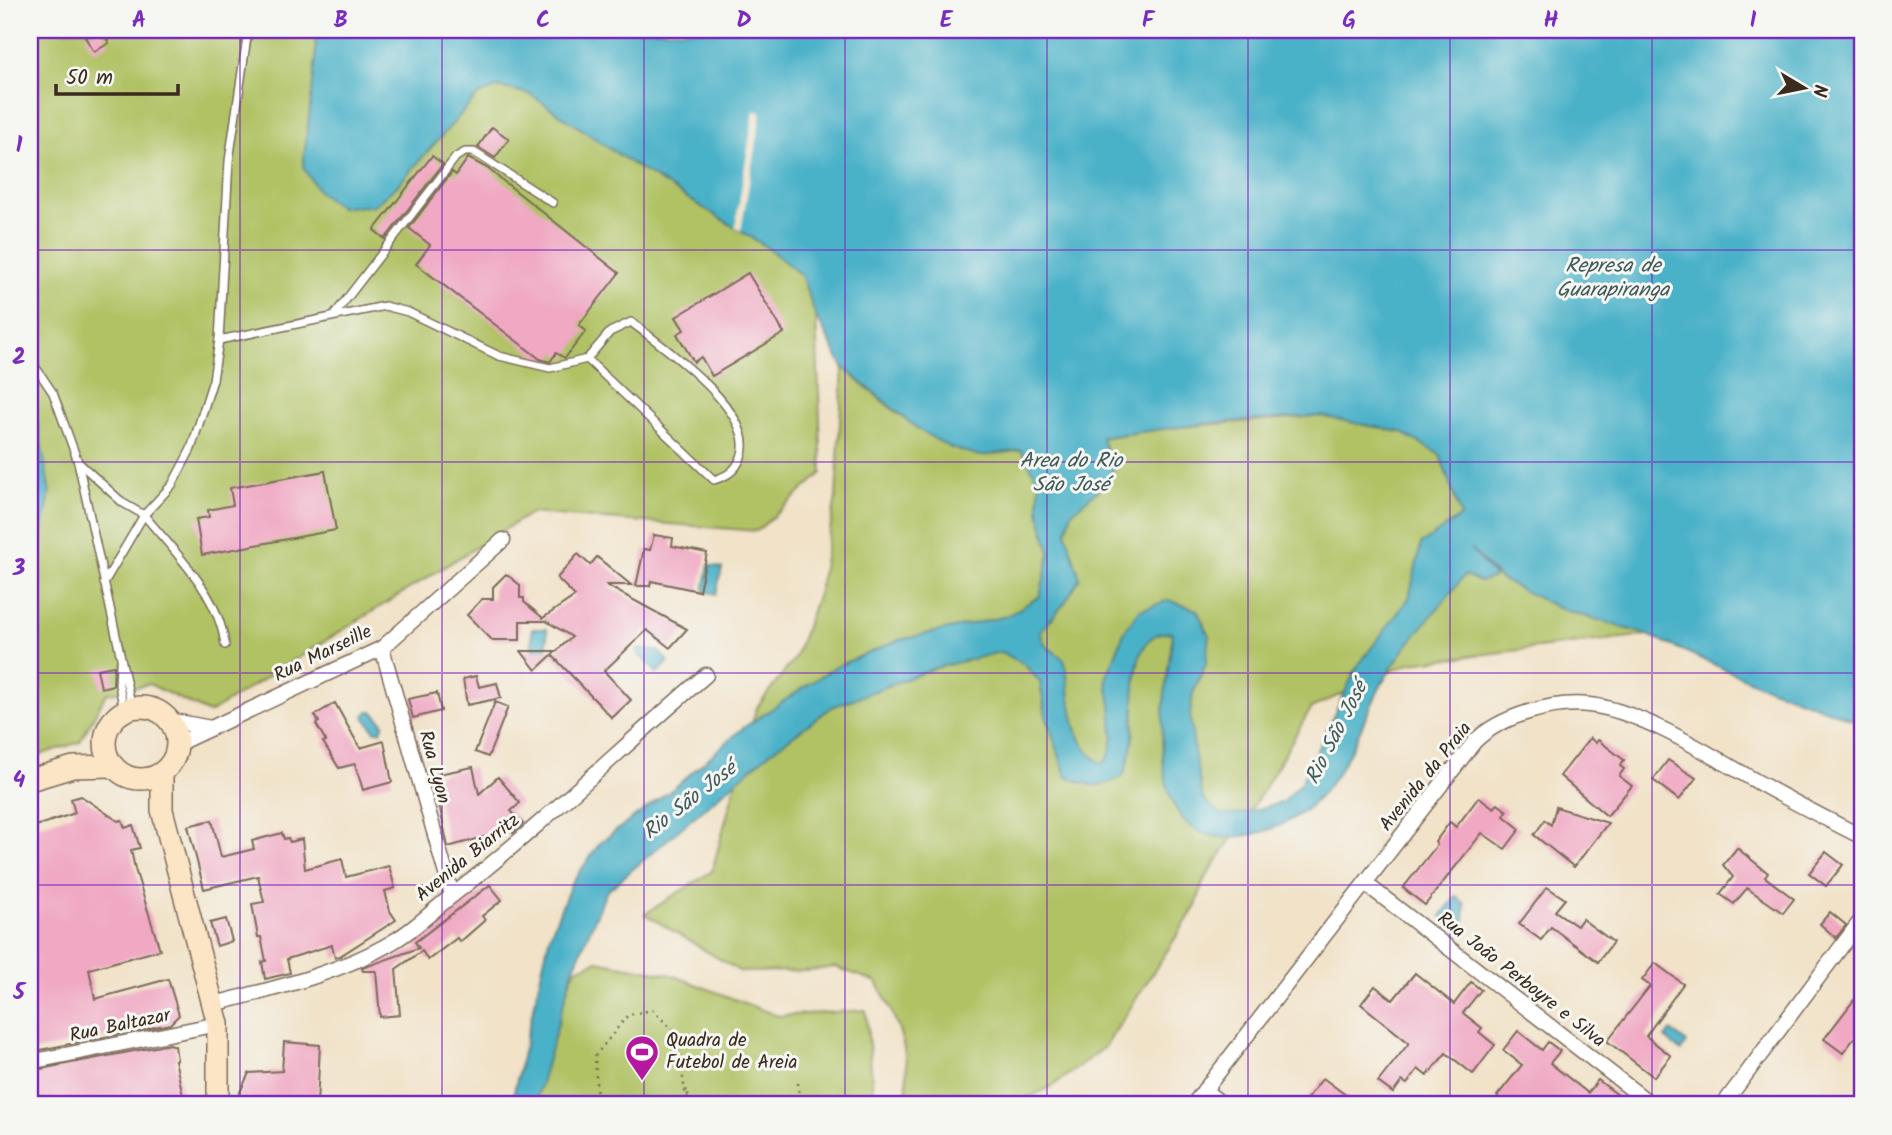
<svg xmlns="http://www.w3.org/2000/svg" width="1892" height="1135" viewBox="0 0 1892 1135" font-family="Kalam,sans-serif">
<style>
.green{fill:#b1c265;stroke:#767642;stroke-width:2}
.water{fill:#49b1c8;stroke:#426e73;stroke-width:2;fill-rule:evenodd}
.pier{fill:#f1e2c8}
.building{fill:#f0a8c3}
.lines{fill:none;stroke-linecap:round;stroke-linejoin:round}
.lane-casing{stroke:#7b6a5a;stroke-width:10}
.street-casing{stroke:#7b6a5a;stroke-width:17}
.secondary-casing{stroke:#7b6a5a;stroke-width:24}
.path{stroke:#7b6a5a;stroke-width:2.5;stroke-dasharray:2 5;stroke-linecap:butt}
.lane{stroke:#fff;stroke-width:7}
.street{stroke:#fff;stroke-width:14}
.secondary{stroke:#fce5c4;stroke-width:21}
.grid{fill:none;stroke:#7b2cbf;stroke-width:2;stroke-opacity:0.55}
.labels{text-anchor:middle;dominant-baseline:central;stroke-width:6;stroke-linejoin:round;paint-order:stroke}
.street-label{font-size:19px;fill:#3b2a1e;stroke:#f6f6f2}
.poi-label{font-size:19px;fill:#3b2a1e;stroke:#f6f6f2;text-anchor:start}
.water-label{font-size:21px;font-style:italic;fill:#40595a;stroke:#f6f6f2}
.neatline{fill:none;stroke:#7b2cbf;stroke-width:2.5}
.grid-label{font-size:23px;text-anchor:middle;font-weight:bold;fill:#7b2cbf}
</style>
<rect width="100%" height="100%" fill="#f6f6f2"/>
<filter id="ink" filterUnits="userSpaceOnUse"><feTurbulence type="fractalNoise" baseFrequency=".0143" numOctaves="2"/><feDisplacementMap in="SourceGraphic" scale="14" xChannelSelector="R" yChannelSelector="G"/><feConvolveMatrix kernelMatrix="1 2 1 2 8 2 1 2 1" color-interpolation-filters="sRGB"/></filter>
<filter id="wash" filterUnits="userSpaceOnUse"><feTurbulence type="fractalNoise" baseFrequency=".00686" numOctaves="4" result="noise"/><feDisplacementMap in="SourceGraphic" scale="28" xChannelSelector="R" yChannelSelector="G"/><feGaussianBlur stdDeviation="1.57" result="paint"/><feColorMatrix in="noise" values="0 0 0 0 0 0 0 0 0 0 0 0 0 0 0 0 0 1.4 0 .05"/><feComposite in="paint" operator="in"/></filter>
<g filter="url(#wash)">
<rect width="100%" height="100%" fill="#f1e2c8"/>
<!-- green -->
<g class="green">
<polygon points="30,30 315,30 316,58 396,187 478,95 499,87 530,94 631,163 768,248 801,275 816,316 822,473 757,531 531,513 209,713 149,684 106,694 80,742 30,758"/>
<path d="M843,367C885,404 925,442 981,456L1168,428L1320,416L1401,432L1440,455L1453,484L1558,608L1648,635L1410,663L1311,708L1264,789L1203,882L1196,906L1105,1047L1054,1085L1014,1105H906C910,1052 902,1029 877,982L835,967L806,971L741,972L645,914L712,871L756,709L795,658L819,591L836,497Z"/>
<polygon points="597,961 672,975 778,1016 866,1010 874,1105 531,1105 562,997 576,969"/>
</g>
<!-- water -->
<g class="water">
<path d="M315,30H1862V723L1758,684L1648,635L1558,608L1500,579L1471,549L1495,577L1479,582L1465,575C1438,610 1407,641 1384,680C1363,718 1350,764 1320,796C1299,820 1267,834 1236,837C1134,846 1165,694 1173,633C1126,625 1136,709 1133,737C1132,750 1127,763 1124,775C1102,790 1090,787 1066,776L1046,716L1040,682L1024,664L1001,652L935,668L832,707L768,754L606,892L573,970L535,1105H511L550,935L571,884L601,842L674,788L743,728L835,667L899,640L1007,616L1040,596L1050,553L1039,512V481L1021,450L981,456L951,448L919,430L843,367L816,316L801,275L768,248L631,163L530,94L499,87L478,95L396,187L373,206L340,207L319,192L303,167L316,58ZM1320,416L1401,432L1440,455L1461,516L1421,544L1409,598L1357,667L1301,783L1283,802L1241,814L1222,815L1203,799L1195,757L1190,716L1193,693L1206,664L1209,635L1197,610L1169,600L1140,610L1125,630L1106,679L1111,704L1113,736L1109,756L1102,764C1066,740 1073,696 1064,659L1045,645L1040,632L1064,604L1080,578L1066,533L1072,512L1098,490L1114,468L1101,437L1211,423Z"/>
<polygon points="30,413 37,420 50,492 40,549 30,553"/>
<polygon points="709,565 722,568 716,594 704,591"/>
<rect x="532" y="629" width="15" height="20"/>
<polygon points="639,649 658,651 669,662 657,673 636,652"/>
<polygon points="368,711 373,711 384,724 381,731 375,731 364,716"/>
<polygon points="1456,896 1465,904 1464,925 1460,930 1441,916"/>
<polygon points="1671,1031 1687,1043 1681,1051 1665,1038"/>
</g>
<!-- pier -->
<polygon class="pier" points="754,111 761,112 741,231 735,228"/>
<g id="blocks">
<!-- building -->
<g class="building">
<polygon points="97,30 101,30 109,43 94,52 85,37"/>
<polygon points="492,127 509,139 495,158 478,147"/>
<polygon points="432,156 443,164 385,239 374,230"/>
<polygon points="468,158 487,168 619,273 579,325 586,331 565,358 556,353 550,362 540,359 416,264 430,245 409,228 452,172 456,175"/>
<polygon points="748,273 784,333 712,376 701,357 694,362 677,334 684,330 676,317"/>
<polygon points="325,471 336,530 202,555 196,519 209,517 208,510 233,505 230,488"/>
<polygon points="654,535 673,538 672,546 707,553 699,591 651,581 650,586 636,586 644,549 650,550"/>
<polygon points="578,554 590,565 597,557 631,585 606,585 687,629 670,648 647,630 604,671 631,700 612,718 552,655 572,637 546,621 520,621 520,640 492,640 467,615 482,599 493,599 493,587 506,574 520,585 520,598 524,598 524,602 543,618 575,596 557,578"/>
<polygon points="521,651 556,651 536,670"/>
<polygon points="114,666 113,685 101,688 97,669"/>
<polygon points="476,676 479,687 497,683 501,698 467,705 463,679"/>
<polygon points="437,693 441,711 413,718 408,699"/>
<polygon points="495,702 508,707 488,757 475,752"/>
<polygon points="335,703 360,748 384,741 392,782 363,790 355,764 339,768 323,742 326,741 316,724 319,722 315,715"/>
<polygon points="1590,738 1596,743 1598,740 1624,760 1620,766 1624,769 1619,776 1632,786 1607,816 1560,776"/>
<polygon points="1668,760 1696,778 1679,800 1653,780"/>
<polygon points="473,767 479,794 498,777 520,803 511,811 523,824 513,833 509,830 448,847 436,789 432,790 429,776"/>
<polygon points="81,796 118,821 122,820 125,828 133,825 140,848 131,850 135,869 160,950 89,969 95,999 168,979 179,1015 170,1024 30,1052 30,828 75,813 71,799"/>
<polygon points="1479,797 1494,808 1498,804 1507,811 1504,816 1520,829 1505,849 1482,833 1425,905 1403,888 1437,845 1435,842 1450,822 1456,827"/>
<polygon points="1556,807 1608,823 1574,867 1534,835 1545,820 1551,825"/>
<polygon points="212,820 221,857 254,849 252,841 282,833 284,839 288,838 290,842 302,839 305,869 342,859 346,877 389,866 395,888 385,891 390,911 396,920 340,956 335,958 332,945 287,959 290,973 265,979 262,962 266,961 261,937 258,937 252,904 264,902 258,876 204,889 188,826"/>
<polygon points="1737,848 1768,873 1765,877 1794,899 1783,913 1747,888 1734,904 1720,894 1733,877 1723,865"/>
<polygon points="1826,852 1843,865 1826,886 1809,873"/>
<polygon points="490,885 502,900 482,916 485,920 460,942 457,938 428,960 422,951 396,969 400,1015 380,1017 376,971 363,971 362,968 419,948 415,942"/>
<polygon points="1547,887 1565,899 1555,911 1577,926 1582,919 1613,942 1598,962 1551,927 1541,940 1519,924"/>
<polygon points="1830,912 1846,925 1836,938 1820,924"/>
<polygon points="226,919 232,941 217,946 210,923"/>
<polygon points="1655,963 1683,984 1646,1036 1671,1056 1654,1077 1607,1041 1650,986 1642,980"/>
<polygon points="1415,973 1454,1004 1471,982 1481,990 1463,1013 1482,1028 1479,1032 1495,1045 1473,1074 1446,1053 1427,1076 1418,1069 1407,1084 1402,1081 1393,1093 1378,1082 1409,1043 1361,1004 1375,986 1393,1000"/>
<polygon points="1854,1000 1862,1007 1862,1028 1843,1053 1824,1039"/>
<polygon points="1518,1031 1542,1050 1548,1042 1560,1051 1550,1063 1588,1093 1598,1080 1631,1105 1509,1105 1497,1096 1522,1065 1503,1050"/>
<polygon points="284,1042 320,1045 317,1105 234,1105 249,1073 282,1071"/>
<polygon points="170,1044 175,1046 177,1060 175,1060 184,1100 156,1105 34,1105 30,1071"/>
<polygon points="1323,1078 1359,1105 1302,1105"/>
</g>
</g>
</g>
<g filter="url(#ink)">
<use href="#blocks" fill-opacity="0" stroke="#7b6a5a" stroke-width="2"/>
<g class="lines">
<!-- lane casing -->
<g class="lane-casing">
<g id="lane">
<polyline points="335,314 456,157 465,152 474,152 553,203"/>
<path d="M219,340L385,306L408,312L499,356L550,368L587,359L610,332L631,322C662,346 759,413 741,457C736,471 727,476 714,480L587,359"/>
<polyline points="30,359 53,393 78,462 132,708"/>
<polyline points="78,462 123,503 144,515 172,485 191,449 213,380 219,340 229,161 248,30"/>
<path d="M104,583L144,515C176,554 219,594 225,645"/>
<polyline points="120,664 119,685 124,711"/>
</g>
</g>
<!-- street casing -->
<g class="street-casing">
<g id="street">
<polyline points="382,648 452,895"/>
<polyline points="168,720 211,728"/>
<polyline points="177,744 382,648 503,540"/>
<polyline points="1366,884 1652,1105"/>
<path d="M214,1004C273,989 341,973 394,941C416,928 433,910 453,895C541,826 621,748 706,675"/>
<polyline points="30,1062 218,1024"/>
<polyline points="1204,1090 1223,1105"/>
<path d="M1193,1105L1475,741C1501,716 1553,701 1589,705C1642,710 1716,759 1763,785C1795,803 1829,820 1862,837"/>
<polyline points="1723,1105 1862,919"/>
</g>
</g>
<!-- secondary casing -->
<g class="secondary-casing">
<g id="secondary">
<circle cx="141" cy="743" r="36"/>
<polyline points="162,773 162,810 218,1024 218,1105"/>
<polyline points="30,780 73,767 112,766"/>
</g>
</g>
<!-- path -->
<g class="path">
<polyline points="798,1083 800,1105"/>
<polyline points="597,1105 595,1056 628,1015 652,1010 672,1029 678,1044 687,1105"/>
<polyline points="689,1105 686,1089 692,1105"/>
</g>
<!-- lane -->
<use href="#lane" class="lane"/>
<!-- street -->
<use href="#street" class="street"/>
<!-- secondary -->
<use href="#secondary" class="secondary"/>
</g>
</g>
<!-- grid -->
<path class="grid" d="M240,30V1105M442,30V1105M644,30V1105M845,30V1105M1047,30V1105M1248,30V1105M1450,30V1105M1652,30V1105M30,250H1862M30,462H1862M30,673H1862M30,885H1862"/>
<!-- icons -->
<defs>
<g id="stadium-pin" transform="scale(1.75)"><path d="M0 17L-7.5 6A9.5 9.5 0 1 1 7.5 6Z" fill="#b5179e" stroke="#f6f6f2"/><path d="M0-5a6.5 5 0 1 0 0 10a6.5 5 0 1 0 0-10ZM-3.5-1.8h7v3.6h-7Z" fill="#fff"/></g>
</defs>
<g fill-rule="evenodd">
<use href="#stadium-pin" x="642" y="1052"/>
</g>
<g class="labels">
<!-- street labels -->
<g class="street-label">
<text transform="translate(323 654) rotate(-26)">Rua Marseille</text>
<text transform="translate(434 767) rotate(75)">Rua Lyon</text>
<text transform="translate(1426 777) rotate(-51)">Avenida da Praia</text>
<text transform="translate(468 858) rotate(-39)">Avenida Biarritz</text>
<text transform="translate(1521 980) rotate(38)">Rua João Perboyre e Silva</text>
<text transform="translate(120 1026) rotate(-12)">Rua Baltazar</text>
</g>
<!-- poi labels -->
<g class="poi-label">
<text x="666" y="1041">Quadra de<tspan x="666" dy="22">Futebol de Areia</tspan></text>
</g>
<!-- water labels -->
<g class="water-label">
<text x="1613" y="266">Represa de<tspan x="1613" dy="24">Guarapiranga</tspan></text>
<text x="1071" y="461">Area do Rio<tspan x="1071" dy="24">São José</tspan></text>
<text transform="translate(1337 733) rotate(-63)">Rio São José</text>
<text transform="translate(690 801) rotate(-38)">Rio São José</text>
</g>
</g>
<!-- margin -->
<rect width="1892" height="1135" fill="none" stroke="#f6f6f2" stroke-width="77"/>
<!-- north arrow -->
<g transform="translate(1804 88) rotate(100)" stroke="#f6f6f2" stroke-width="5" paint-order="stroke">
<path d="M0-5L12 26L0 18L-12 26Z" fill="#3b2a1e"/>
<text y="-10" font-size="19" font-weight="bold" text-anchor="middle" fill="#3b2a1e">N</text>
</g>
<!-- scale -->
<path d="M56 84v10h122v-10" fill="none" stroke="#3b2a1e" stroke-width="3.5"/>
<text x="66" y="84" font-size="21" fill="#3b2a1e" stroke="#f6f6f2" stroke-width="5" paint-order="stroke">50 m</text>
<rect x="38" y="38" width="1816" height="1058" class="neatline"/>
<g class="grid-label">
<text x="139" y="27">A</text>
<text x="341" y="27">B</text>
<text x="543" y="27">C</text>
<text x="744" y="27">D</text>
<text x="946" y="27">E</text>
<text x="1148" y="27">F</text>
<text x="1349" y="27">G</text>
<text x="1551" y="27">H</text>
<text x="1753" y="27">I</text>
<text x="19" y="152">1</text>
<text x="19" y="364">2</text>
<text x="19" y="575">3</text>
<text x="19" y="787">4</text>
<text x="19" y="999">5</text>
</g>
</svg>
